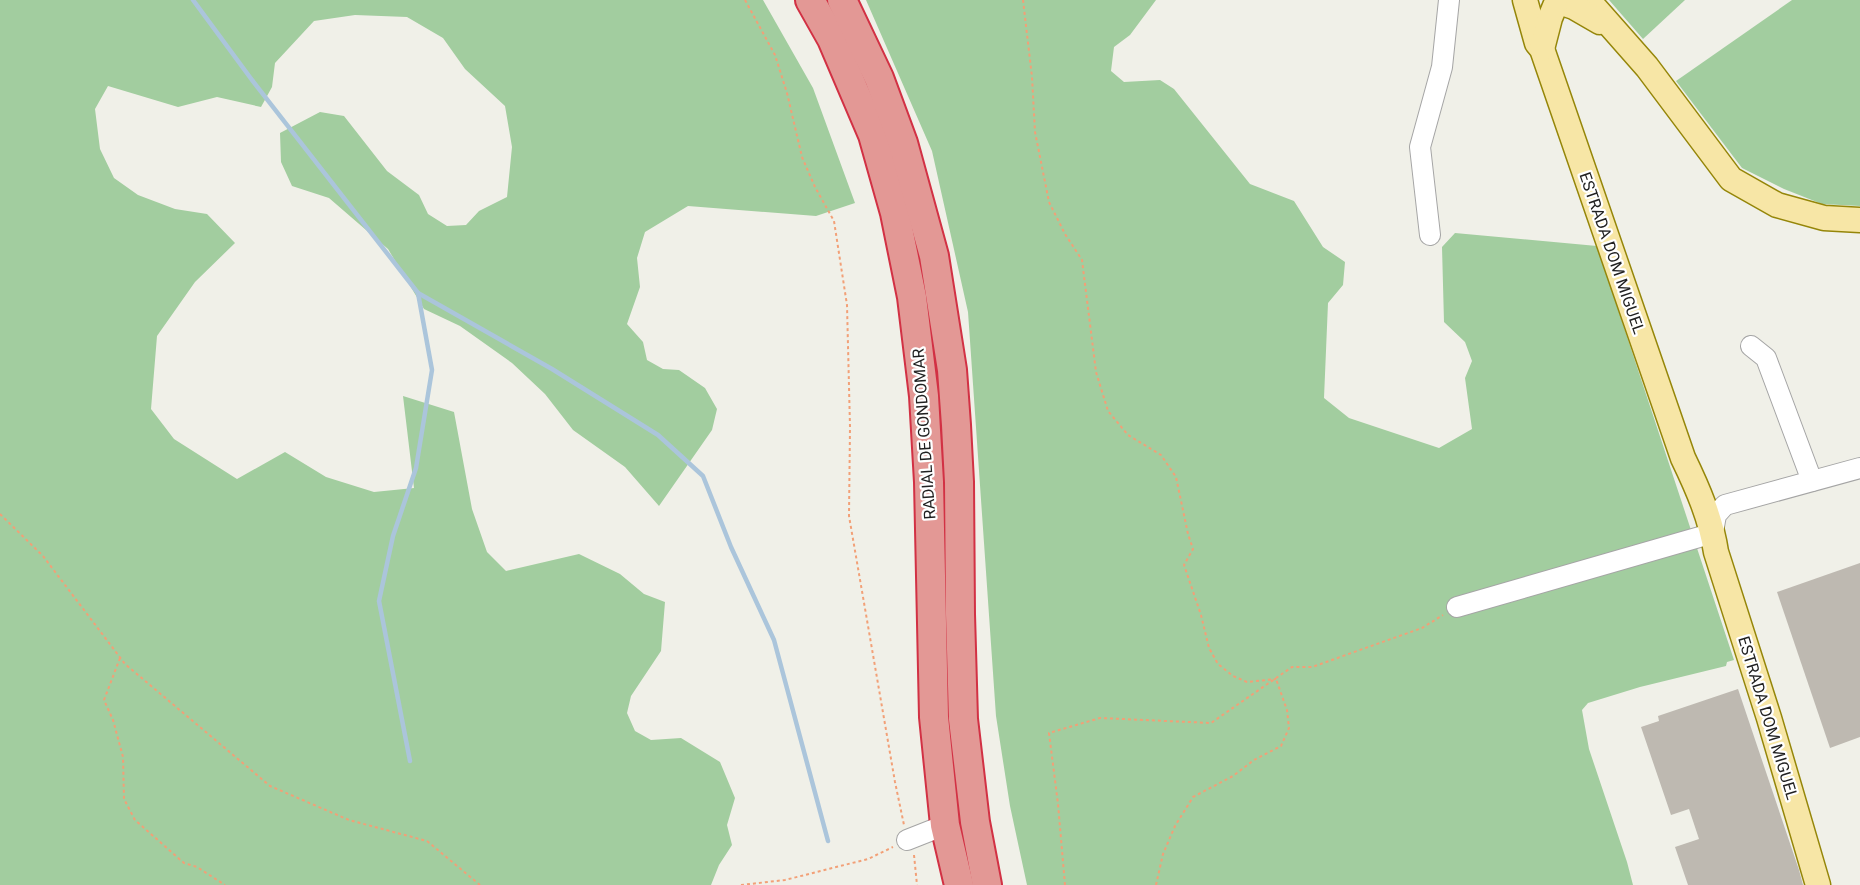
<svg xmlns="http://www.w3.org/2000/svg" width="1860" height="885" viewBox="0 0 1860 885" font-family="Roboto,sans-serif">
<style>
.forest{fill:#a2cd9f}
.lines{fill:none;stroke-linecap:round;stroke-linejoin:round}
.stream{stroke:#abc5db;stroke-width:4.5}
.building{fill:#beb9b1}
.minor-casing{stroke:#a5a5a5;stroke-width:22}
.major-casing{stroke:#958609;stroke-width:27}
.highway-casing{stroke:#d23144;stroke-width:32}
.path{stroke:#f2a077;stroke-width:2;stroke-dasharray:3 3;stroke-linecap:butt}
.minor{stroke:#fff;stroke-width:20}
.major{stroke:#f7e6a6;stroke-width:24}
.highway{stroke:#e39895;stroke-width:28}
.labels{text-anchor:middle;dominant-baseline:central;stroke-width:4.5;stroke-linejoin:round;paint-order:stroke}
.street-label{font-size:16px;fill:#212121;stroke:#fff}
</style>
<rect width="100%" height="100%" fill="#f0f0e8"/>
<!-- forest -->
<g class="forest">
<polygon points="0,0 763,0 813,88 855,203 816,216 688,206 645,232 637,258 640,287 627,324 643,342 647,360 663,369 679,370 705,388 717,409 712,430 659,506 625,467 573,430 545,394 512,363 460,326 424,309 388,249 329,198 292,186 281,162 280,133 320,112 344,116 387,171 419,195 428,214 447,226 466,225 479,211 507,197 512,147 505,106 465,69 443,38 407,17 355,15 314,21 275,63 272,87 261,107 217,97 178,107 108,86 95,109 100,149 114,178 138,195 175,209 207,214 235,243 195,282 157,336 151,409 174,439 237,479 285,452 326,477 374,492 414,488 403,396 454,412 472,509 487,552 506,571 579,554 620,574 644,594 665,602 661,651 631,696 627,713 635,731 651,740 681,738 720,762 735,798 727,825 732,845 719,865 711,885 0,885"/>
<polygon points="866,0 1156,0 1130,35 1114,47 1111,71 1124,82 1160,80 1174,89 1250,184 1294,201 1323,247 1345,262 1343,285 1328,303 1324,398 1349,418 1439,448 1472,429 1465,378 1472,361 1465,342 1444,322 1442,247 1455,233 1597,246 1734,660 1727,662 1726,666 1640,687 1588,703 1582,710 1589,749 1627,862 1633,885 1027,885 1010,806 996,716 968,312 932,151"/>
<polygon points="1609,0 1685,0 1643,39"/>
<polygon points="1792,0 1860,0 1860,206 1822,204 1784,189 1742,168 1676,81"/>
</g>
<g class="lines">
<!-- stream -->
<g class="stream">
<polyline points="193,0 252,80 418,293 552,369 658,435 703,476 731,547 774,640 828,841"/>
<polyline points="410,761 379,601 393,536 416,468 432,370 418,293"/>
</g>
</g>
<!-- building -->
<g class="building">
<polygon points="1860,563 1860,737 1830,748 1777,592"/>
<polygon points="1738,689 1799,870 1803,885 1688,885 1675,847 1699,839 1689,809 1671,815 1641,727 1659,721 1658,716"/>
</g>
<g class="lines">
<!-- minor casing -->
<g class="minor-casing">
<g id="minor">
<polyline points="1430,235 1420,147 1442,67 1449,0"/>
<polyline points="1751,346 1766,358 1812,481"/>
<polyline points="1713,532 1716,515 1725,505 1860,468"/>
<polyline points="1457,607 1703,536"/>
<polyline points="907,840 945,825"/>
</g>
</g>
<!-- major casing -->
<g class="major-casing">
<g id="major">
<path d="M1525,0L1537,43L1542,49L1683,458C1698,489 1711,519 1716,552L1769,718L1818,885"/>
<polyline points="1588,0 1647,67 1731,179 1777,205 1824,218 1860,220"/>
<polyline points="1562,3 1574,7 1600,22"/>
<polyline points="1542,49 1550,18 1555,6"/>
</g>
</g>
<!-- highway casing -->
<g class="highway-casing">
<g id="highway">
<polyline points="810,0 832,39 873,135 895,213 912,297 924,396 929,482 934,717 945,825 959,885"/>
<polyline points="842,0 879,78 903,143 934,256 952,370 956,425 959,482 960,614 963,719 975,822 987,885"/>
</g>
</g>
<!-- path -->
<g class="path">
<polyline points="745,0 775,55 787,93 802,157 815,187 834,221 847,305 850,427 849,516 895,782 904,825"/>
<polyline points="1023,0 1032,77 1035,132 1049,202 1065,234 1082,260 1096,372 1108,411 1128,435 1161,455 1176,477 1188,534 1193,549 1184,565 1201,615 1209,648 1218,664 1233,676 1247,682 1276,679"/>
<polyline points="0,514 43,556 125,664 270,786 349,820 427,841 480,885"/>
<polyline points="120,658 104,700 113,720 123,757 124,799 135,820 184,863 197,867 225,885"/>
<polyline points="914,855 917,885"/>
<polyline points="741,885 785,880 868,859 893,847"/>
<polyline points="1065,885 1058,804 1049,733 1100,718 1211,723 1292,667 1312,667 1422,628 1443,615"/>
<polyline points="1156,885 1163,854 1175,826 1193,797 1233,776 1254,760 1281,746 1289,728 1287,710 1276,679"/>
</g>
<!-- minor -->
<use href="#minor" class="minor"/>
<!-- major -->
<use href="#major" class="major"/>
<!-- highway -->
<use href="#highway" class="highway"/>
</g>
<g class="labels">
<!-- street labels -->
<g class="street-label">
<text transform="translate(1612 253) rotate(71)">ESTRADA DOM MIGUEL</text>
<text transform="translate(924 434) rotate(-94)">RADIAL DE GONDOMAR</text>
<text transform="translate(1768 718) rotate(73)">ESTRADA DOM MIGUEL</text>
</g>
</g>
</svg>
